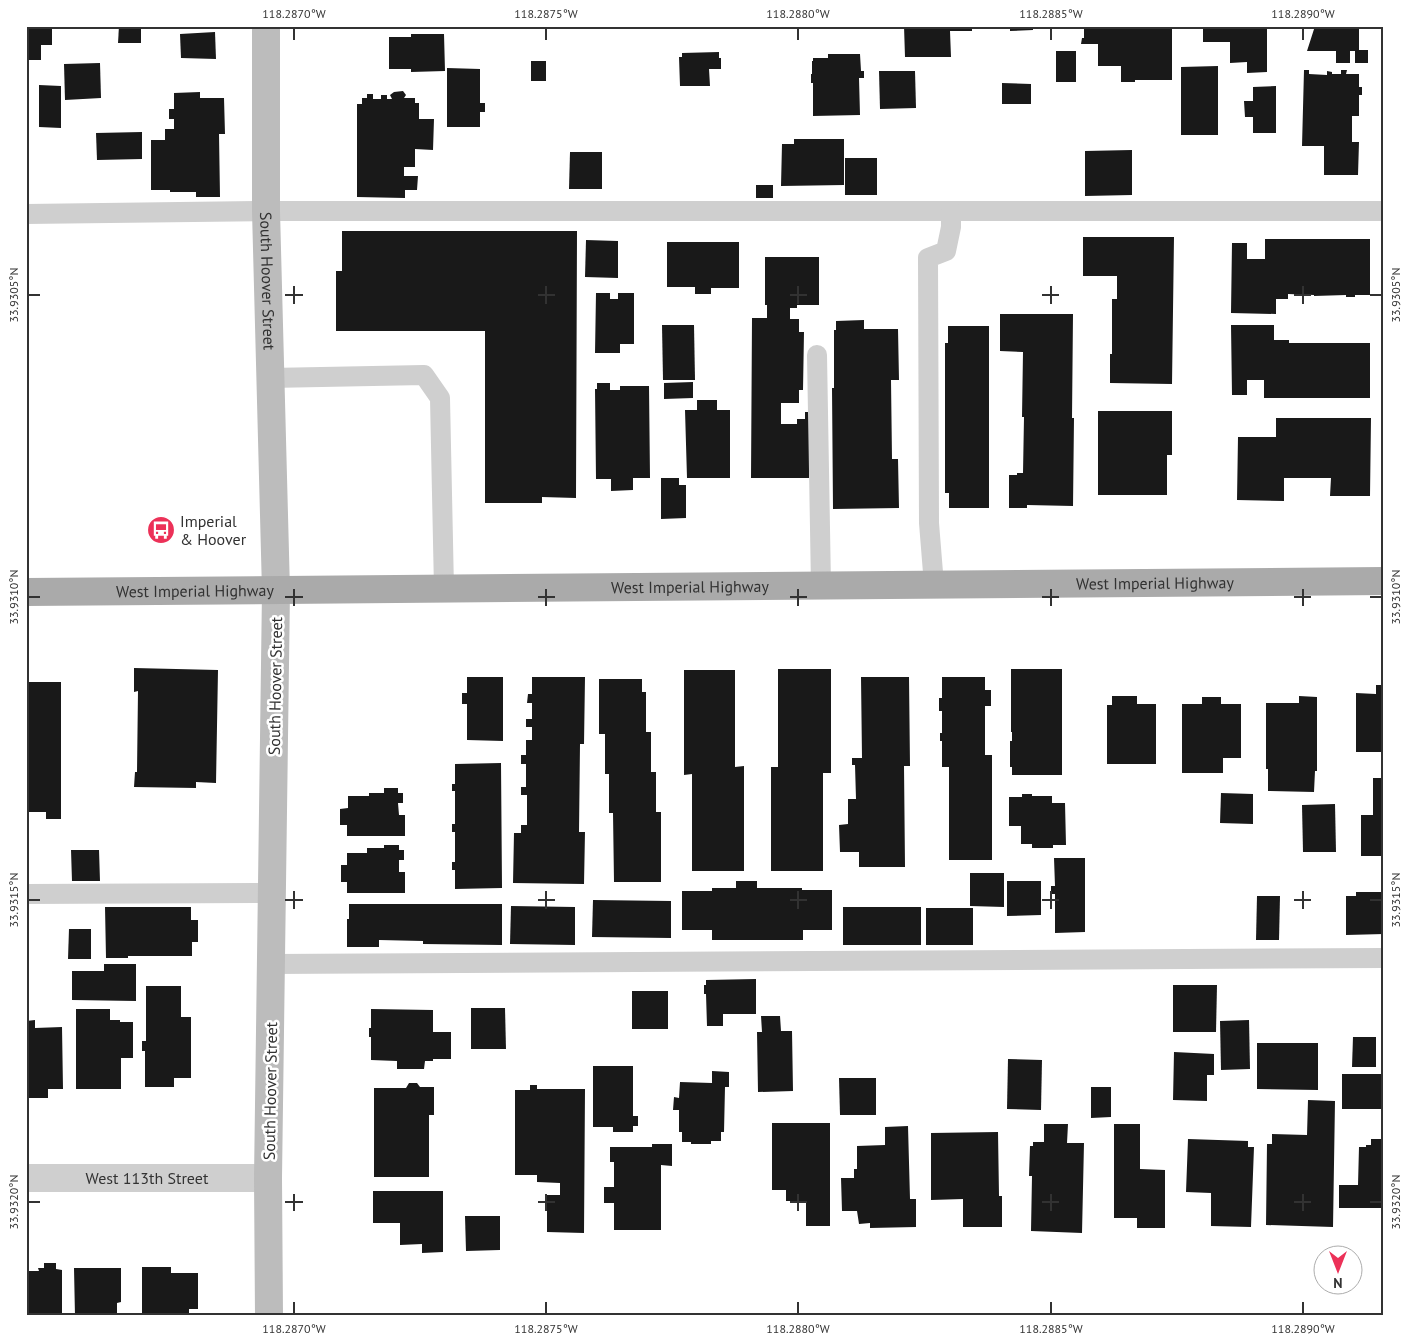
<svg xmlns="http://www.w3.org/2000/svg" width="1410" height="1342" viewBox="0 0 1410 1342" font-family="'PT Sans',sans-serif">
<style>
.building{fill:#191919}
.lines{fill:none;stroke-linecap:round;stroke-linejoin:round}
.lane{stroke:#cfcfcf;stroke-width:20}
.street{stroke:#cfcfcf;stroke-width:28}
.secondary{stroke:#bcbcbc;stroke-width:28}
.primary{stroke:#aaa;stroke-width:28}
.ticks{fill:none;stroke:#323232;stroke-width:2}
.labels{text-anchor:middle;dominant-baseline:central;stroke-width:5;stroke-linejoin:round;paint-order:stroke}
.street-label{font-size:16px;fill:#323232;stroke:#fff}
.poi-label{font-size:16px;fill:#323232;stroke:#fff;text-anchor:start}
.neatline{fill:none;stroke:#323232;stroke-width:2}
.ticks-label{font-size:12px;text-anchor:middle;fill:#323232}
</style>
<rect width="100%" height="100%" fill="#fff"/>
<!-- building -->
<g class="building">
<polygon points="26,26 52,26 52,45 41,45 41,60 26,60"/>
<polygon points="119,26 141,26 141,43 118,43"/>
<rect x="813" y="26" width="36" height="2"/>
<polygon points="904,26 972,26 972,31 950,31 951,57 905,57"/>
<polygon points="1010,26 1033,26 1033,30 1010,31"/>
<polygon points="1084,26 1172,26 1172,80 1135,80 1135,82 1121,82 1121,66 1098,66 1098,44 1081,44 1082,38 1084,38"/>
<polygon points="1203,26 1267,26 1267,72 1247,73 1247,62 1230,63 1230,42 1203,42"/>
<polygon points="1315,26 1359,26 1359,50 1368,50 1368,63 1355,63 1355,51 1350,51 1350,63 1336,63 1336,51 1307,51"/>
<polygon points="215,32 216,59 181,58 180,34"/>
<polygon points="411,34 444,34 445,71 411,72 411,69 389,69 389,37 411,37"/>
<rect x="1056" y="51" width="20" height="31"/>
<polygon points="719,52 719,58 721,58 721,69 709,69 710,86 680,86 679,57 682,57 682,53"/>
<polygon points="828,54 860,54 861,71 864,71 864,78 859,78 860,115 813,116 813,83 811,83 811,74 812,74 812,61 813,61 813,58 828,58"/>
<rect x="531" y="61" width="15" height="20"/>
<polygon points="100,63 101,98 65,100 64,64"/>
<polygon points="1218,66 1218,135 1181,135 1181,67"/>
<polygon points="447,68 480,69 480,103 485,103 485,112 480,112 480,127 447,127"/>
<polygon points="1304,70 1309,70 1309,74 1327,75 1327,71 1332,72 1332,74 1341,74 1341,70 1347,70 1346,74 1359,74 1359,87 1362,87 1362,95 1359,95 1359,116 1352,116 1352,142 1359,142 1358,175 1324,175 1324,146 1302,146"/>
<polygon points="879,71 915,71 916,108 880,109"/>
<polygon points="1002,83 1031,84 1031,104 1002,104"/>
<polygon points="39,85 61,86 61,128 39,127"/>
<polygon points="1276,86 1276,133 1253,133 1253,117 1245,117 1244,101 1253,101 1253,87"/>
<polygon points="403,91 406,95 404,98 415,98 415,103 419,103 419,119 434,119 433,150 415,149 415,167 404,167 404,176 418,176 417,190 405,190 405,198 357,197 357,104 362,104 362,98 367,98 367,94 373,94 373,99 381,99 381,95 387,95 387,99 392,99 390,95 394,92"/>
<polygon points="200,92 200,98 224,98 225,134 219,134 220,197 196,197 196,192 170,192 170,190 151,190 151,140 165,140 165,129 174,129 174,119 169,119 169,109 174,109 174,93"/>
<polygon points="142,132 142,159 97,160 96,133"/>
<polygon points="794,139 844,139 844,185 781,186 782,144 794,144"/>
<polygon points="1132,150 1132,195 1085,196 1085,151"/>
<polygon points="570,152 602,152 602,189 569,189"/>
<rect x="845" y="158" width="32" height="37"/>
<rect x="756" y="185" width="17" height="13"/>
<polygon points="342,231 577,231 576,498 542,497 542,503 485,503 485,331 336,331 336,271 342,271"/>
<polygon points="1083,237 1174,237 1172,384 1110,383 1110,354 1112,354 1112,299 1117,299 1117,276 1083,276"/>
<polygon points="1265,239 1370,239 1370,295 1355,295 1355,297 1346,297 1346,295 1314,296 1314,295 1288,294 1288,299 1276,299 1276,314 1231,313 1232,243 1247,243 1247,259 1265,259"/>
<polygon points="586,240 618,241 618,278 585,277"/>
<polygon points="667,242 739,242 739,288 711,288 711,294 695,294 695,287 667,287"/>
<polygon points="765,257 819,257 819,305 797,305 797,308 790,308 790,319 799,319 799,332 804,332 803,390 799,390 799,403 781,403 781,424 797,424 797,419 805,419 805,412 810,412 809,478 751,478 752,318 767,318 767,305 765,305"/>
<polygon points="596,293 610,293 610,299 618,299 618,293 634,293 634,344 620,344 620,353 595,353"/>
<polygon points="1000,314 1073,314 1072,418 1074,418 1073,506 1027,505 1027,508 1009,508 1009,475 1017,475 1017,473 1023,473 1024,417 1022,417 1023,352 1000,351"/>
<polygon points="864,320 864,329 898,329 899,380 891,380 892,459 898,459 899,508 833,509 832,388 834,388 834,330 836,330 836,321"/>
<polygon points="662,325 694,325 695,380 663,380"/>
<polygon points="1231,325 1274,325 1274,340 1289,340 1289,343 1370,343 1370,398 1264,398 1264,380 1247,380 1247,395 1232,395"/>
<polygon points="948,326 989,326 989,508 949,508 949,493 945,493 945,343 948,343"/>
<polygon points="693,382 693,398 664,399 664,383"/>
<polygon points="597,383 610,383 610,390 620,390 620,386 649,386 650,478 633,478 633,490 611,491 611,479 596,479 595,389 597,389"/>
<polygon points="697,400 717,400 717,410 730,410 730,478 687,478 685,410 697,410"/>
<polygon points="1098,411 1172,411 1172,455 1167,455 1167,495 1098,495"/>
<polygon points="1276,418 1371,418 1370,496 1330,496 1331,478 1284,478 1284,501 1237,500 1238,437 1276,437"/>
<polygon points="661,478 679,478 679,485 686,485 686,518 661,519"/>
<polygon points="134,668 218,670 216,783 196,782 196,788 134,787 135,772 137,772 138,691 134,692"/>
<polygon points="778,669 831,669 831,773 823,773 823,871 771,871 771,767 778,767"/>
<polygon points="1011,669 1062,669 1062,775 1012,775 1012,767 1010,767 1010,741 1012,741 1012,732 1011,732"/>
<polygon points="684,670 735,670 735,767 744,766 744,871 692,871 692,774 684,775"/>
<polygon points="467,677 503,677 503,741 467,740 467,704 462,704 462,693 467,693"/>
<polygon points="532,677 585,677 584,744 580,744 579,832 585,832 584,884 513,883 514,833 521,833 521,825 527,825 527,795 521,795 521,787 526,787 526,764 521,764 521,755 526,755 526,740 532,740 532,727 526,727 526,719 532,719 532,703 527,703 528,694 532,694"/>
<polygon points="861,677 909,677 910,766 904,766 905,867 859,867 859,852 840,852 839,825 848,824 848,799 856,799 855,765 852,765 852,758 862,758"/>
<polygon points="942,677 985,677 985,690 991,690 991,706 985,706 985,755 992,755 992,860 949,860 949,767 942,767 942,741 940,741 940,733 942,733 942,711 939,711 939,698 942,698"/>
<polygon points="599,679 642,679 642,692 646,692 646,732 651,732 651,772 656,772 656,812 661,812 661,882 614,882 613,813 609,813 609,774 605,774 605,734 599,734"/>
<polygon points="26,682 61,682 61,819 46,819 46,812 26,812"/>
<polygon points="1376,685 1384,685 1384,752 1356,752 1356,693 1376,694"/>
<polygon points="1112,696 1137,696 1137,704 1156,704 1156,764 1107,764 1107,705 1112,705"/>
<polygon points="1299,696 1317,697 1317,771 1315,771 1314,792 1268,791 1268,769 1266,769 1266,703 1299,703"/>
<polygon points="1202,697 1221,697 1221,704 1241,704 1241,758 1223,758 1223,773 1182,773 1182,704 1202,704"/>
<polygon points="501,763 502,888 455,889 455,870 452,870 452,862 455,862 455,832 452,832 452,824 455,824 455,791 452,791 452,784 455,784 455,764"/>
<polygon points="1373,778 1384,778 1384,856 1361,856 1361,815 1373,815"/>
<polygon points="384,788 398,788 398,793 403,793 403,803 398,803 399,815 405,815 405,836 347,836 347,825 340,825 340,809 348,808 348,796 369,796 369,793 384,793"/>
<polygon points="1221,793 1253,794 1253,824 1220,823"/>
<polygon points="1022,794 1032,794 1032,796 1052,796 1052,803 1065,803 1066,845 1053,845 1053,848 1032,848 1032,844 1021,844 1021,826 1009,826 1009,797 1022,797"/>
<polygon points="1335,804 1336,852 1303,852 1302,805"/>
<polygon points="384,845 399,845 399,850 404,850 404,860 399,860 399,872 405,872 405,893 347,893 347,882 341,882 341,865 347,865 347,853 367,853 367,848 384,848"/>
<polygon points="71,850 99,850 100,881 72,881"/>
<polygon points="1054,858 1085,858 1085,932 1055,933 1055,894 1051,894 1051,886 1055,886"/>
<polygon points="970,873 1004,873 1004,907 970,906"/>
<polygon points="736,881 757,881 757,888 802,888 802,890 832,890 832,930 803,930 803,940 712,940 712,930 682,930 682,891 712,891 712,888 736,888"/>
<polygon points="1007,881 1041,881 1041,915 1007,916"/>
<polygon points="1356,892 1384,892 1384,934 1346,935 1346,896 1356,896"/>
<polygon points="1257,896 1280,896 1279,940 1256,940"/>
<polygon points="593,900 671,901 671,938 592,937"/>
<polygon points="349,904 502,904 502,945 423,944 423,941 379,940 379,947 347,947 347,919 349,919"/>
<polygon points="511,906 575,907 575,945 510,944"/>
<polygon points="105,907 191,907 191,920 198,920 198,942 192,942 192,956 128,956 128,958 106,958"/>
<rect x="843" y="907" width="78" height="38"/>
<rect x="926" y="908" width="47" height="37"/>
<polygon points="69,929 91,929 91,959 68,959"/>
<polygon points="104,964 136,964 136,1001 72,1000 72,971 104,971"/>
<polygon points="756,979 756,1014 723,1014 723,1026 707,1026 706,994 704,994 704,985 706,985 706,980"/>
<polygon points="1173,985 1217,985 1216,1032 1173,1032"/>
<polygon points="146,986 181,986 181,1017 191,1017 191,1078 174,1078 174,1087 145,1087 145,1051 142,1051 142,1041 146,1041"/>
<rect x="632" y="991" width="36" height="38"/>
<polygon points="471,1008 505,1008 506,1049 471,1049"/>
<polygon points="76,1009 110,1009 110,1020 120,1020 120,1022 133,1022 133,1058 121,1058 121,1089 76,1089"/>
<polygon points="371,1009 433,1010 433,1032 451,1032 451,1059 433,1059 433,1061 425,1061 424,1069 397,1069 397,1061 371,1060 371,1037 369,1037 369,1028 371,1028"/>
<polygon points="761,1016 780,1016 781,1031 792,1031 793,1091 758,1092 757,1032 762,1032"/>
<polygon points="35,1020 35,1028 62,1027 63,1089 48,1089 48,1098 28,1098 28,1090 26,1090 26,1021"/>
<polygon points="1249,1020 1250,1069 1221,1070 1220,1021"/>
<polygon points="1353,1037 1376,1037 1376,1067 1352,1067"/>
<polygon points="1257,1043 1318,1043 1318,1090 1257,1089"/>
<polygon points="1174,1052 1214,1054 1214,1075 1207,1075 1207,1101 1173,1100"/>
<polygon points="1008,1059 1042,1060 1041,1110 1007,1109"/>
<polygon points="593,1066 633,1066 633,1116 638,1116 638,1126 633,1126 633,1132 613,1132 613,1127 593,1127"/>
<polygon points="712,1071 729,1072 729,1087 725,1087 724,1132 721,1132 721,1141 711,1141 711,1144 691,1144 691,1142 682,1142 682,1132 679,1132 679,1110 673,1110 674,1097 679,1098 680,1082 712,1083"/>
<rect x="1342" y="1074" width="42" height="35"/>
<polygon points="839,1078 876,1078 876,1115 840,1115"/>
<polygon points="409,1083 417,1083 420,1087 434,1087 434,1115 429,1115 429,1177 374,1177 374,1088 406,1088"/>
<polygon points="530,1085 537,1085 537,1089 585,1089 584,1233 547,1232 547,1195 560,1195 560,1183 537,1182 537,1175 515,1175 515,1090 530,1090"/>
<polygon points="1091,1087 1111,1087 1111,1117 1091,1118"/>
<polygon points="1308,1100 1335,1101 1333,1227 1266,1225 1267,1144 1272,1144 1272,1134 1307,1135"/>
<polygon points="772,1123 830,1123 830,1226 806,1226 806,1201 786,1201 786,1190 772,1190"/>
<polygon points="1044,1124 1068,1124 1067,1143 1084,1143 1082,1233 1031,1231 1032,1176 1029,1176 1030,1146 1033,1146 1033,1142 1044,1142"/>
<polygon points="1114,1124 1140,1124 1140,1169 1165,1170 1165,1228 1137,1228 1137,1218 1114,1218"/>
<polygon points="908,1126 910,1199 916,1199 916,1227 870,1228 870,1223 859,1224 857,1211 842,1211 841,1178 854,1178 854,1169 857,1169 857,1146 885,1145 885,1127"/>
<polygon points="998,1132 999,1196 1002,1196 1002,1227 963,1227 963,1199 931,1200 931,1133"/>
<polygon points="1188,1139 1248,1141 1248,1147 1254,1147 1251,1227 1211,1226 1211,1193 1186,1192"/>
<polygon points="1371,1139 1384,1139 1384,1221 1381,1221 1381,1208 1339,1208 1339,1185 1358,1185 1359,1147 1366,1147 1366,1145 1371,1145"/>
<polygon points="652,1144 672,1144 672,1166 661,1165 661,1230 614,1230 614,1203 604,1203 604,1187 614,1187 614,1162 610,1162 610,1147 652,1147"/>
<polygon points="373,1191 443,1191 443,1252 422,1253 422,1244 400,1245 400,1223 373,1223"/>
<polygon points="465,1216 500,1216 500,1250 466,1251"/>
<polygon points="44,1263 56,1263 56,1269 62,1270 62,1316 26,1316 26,1271 39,1271 38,1268 44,1268"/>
<polygon points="142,1267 171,1267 171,1273 198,1273 198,1309 189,1309 189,1316 142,1316"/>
<polygon points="74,1268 121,1268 121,1302 117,1303 117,1316 75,1316"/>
</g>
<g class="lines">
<!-- lane -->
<g class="lane">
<polyline points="26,214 266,211 1384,211"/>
<polyline points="817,355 821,586"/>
<polyline points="270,378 424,375 440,398 444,589"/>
<polyline points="934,585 929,523 928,258 946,251 951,227 951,211"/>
<polyline points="26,894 272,893"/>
<polyline points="271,964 1384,958"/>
</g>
<!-- street -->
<path class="street" id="s1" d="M26,1178H268"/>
<!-- secondary -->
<path class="secondary" id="s2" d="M266,26V211L276,591L268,1178L269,1316"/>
<!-- primary -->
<path class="primary" id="s3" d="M26,592L1384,581"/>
</g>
<!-- ticks -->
<path class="ticks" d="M294,28V40M546,28V40M798,28V40M1051,28V40M1303,28V40M294,286V304M546,286V304M798,286V304M1051,286V304M1303,286V304M28,295H40M285,295H303M538,295H555M790,295H807M1042,295H1059M1294,295H1311M1370,295H1382M294,589V606M546,589V606M798,589V606M1051,589V606M1303,589V606M28,597H40M285,597H303M538,597H555M790,597H807M1042,597H1059M1294,597H1311M1370,597H1382M294,891V909M546,891V909M798,891V909M1051,891V909M1303,891V909M28,900H40M285,900H303M538,900H555M790,900H807M1042,900H1059M1294,900H1311M1370,900H1382M294,1194V1211M546,1194V1211M798,1194V1211M1051,1194V1211M1303,1194V1211M28,1202H40M285,1202H303M538,1202H555M790,1202H807M1042,1202H1059M1294,1202H1311M1370,1202H1382M294,1302V1314M546,1302V1314M798,1302V1314M1051,1302V1314M1303,1302V1314"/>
<!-- icons -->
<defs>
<g id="bus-disc" transform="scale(1.4375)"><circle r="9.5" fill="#ec3158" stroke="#fff"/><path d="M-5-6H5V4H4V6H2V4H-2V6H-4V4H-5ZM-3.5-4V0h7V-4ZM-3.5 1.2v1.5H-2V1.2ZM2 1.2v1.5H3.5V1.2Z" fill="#fff"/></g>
</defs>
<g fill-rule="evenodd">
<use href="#bus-disc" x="161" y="530"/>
</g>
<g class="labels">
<!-- street labels -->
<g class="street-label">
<text stroke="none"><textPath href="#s2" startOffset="255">South Hoover Street</textPath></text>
<text stroke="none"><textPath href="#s3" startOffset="1129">West Imperial Highway</textPath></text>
<text stroke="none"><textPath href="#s3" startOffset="664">West Imperial Highway</textPath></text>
<text stroke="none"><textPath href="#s3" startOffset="169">West Imperial Highway</textPath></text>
<text transform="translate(275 686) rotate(-89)">South Hoover Street</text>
<text transform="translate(270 1091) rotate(-89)">South Hoover Street</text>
<text stroke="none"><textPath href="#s1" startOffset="121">West 113th Street</textPath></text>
</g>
<!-- poi labels -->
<g class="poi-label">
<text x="180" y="521">Imperial<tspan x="180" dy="18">&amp; Hoover</tspan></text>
</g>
</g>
<!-- border -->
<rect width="1410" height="1342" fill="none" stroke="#ffffff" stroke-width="55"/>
<!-- north arrow -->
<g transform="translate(1338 1270) rotate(180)"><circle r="24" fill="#ffffff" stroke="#adadad"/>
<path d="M0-4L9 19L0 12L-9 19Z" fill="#ec3158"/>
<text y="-8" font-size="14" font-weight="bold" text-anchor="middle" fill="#323232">N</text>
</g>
<rect x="28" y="28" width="1354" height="1286" class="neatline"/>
<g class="ticks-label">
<text x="294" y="18">118.2870°W</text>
<text x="546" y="18">118.2875°W</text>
<text x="798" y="18">118.2880°W</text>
<text x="1051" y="18">118.2885°W</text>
<text x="1303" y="18">118.2890°W</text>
<text transform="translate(1396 295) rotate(-90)" y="4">33.9305°N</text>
<text transform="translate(14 295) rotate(-90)" y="4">33.9305°N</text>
<text transform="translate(1396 597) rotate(-90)" y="4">33.9310°N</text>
<text transform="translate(14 597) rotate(-90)" y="4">33.9310°N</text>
<text transform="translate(1396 900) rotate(-90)" y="4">33.9315°N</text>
<text transform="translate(14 900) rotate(-90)" y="4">33.9315°N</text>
<text transform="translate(1396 1202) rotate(-90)" y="4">33.9320°N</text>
<text transform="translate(14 1202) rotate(-90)" y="4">33.9320°N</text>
<text x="294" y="1333">118.2870°W</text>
<text x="546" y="1333">118.2875°W</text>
<text x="798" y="1333">118.2880°W</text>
<text x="1051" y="1333">118.2885°W</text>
<text x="1303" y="1333">118.2890°W</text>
</g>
</svg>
